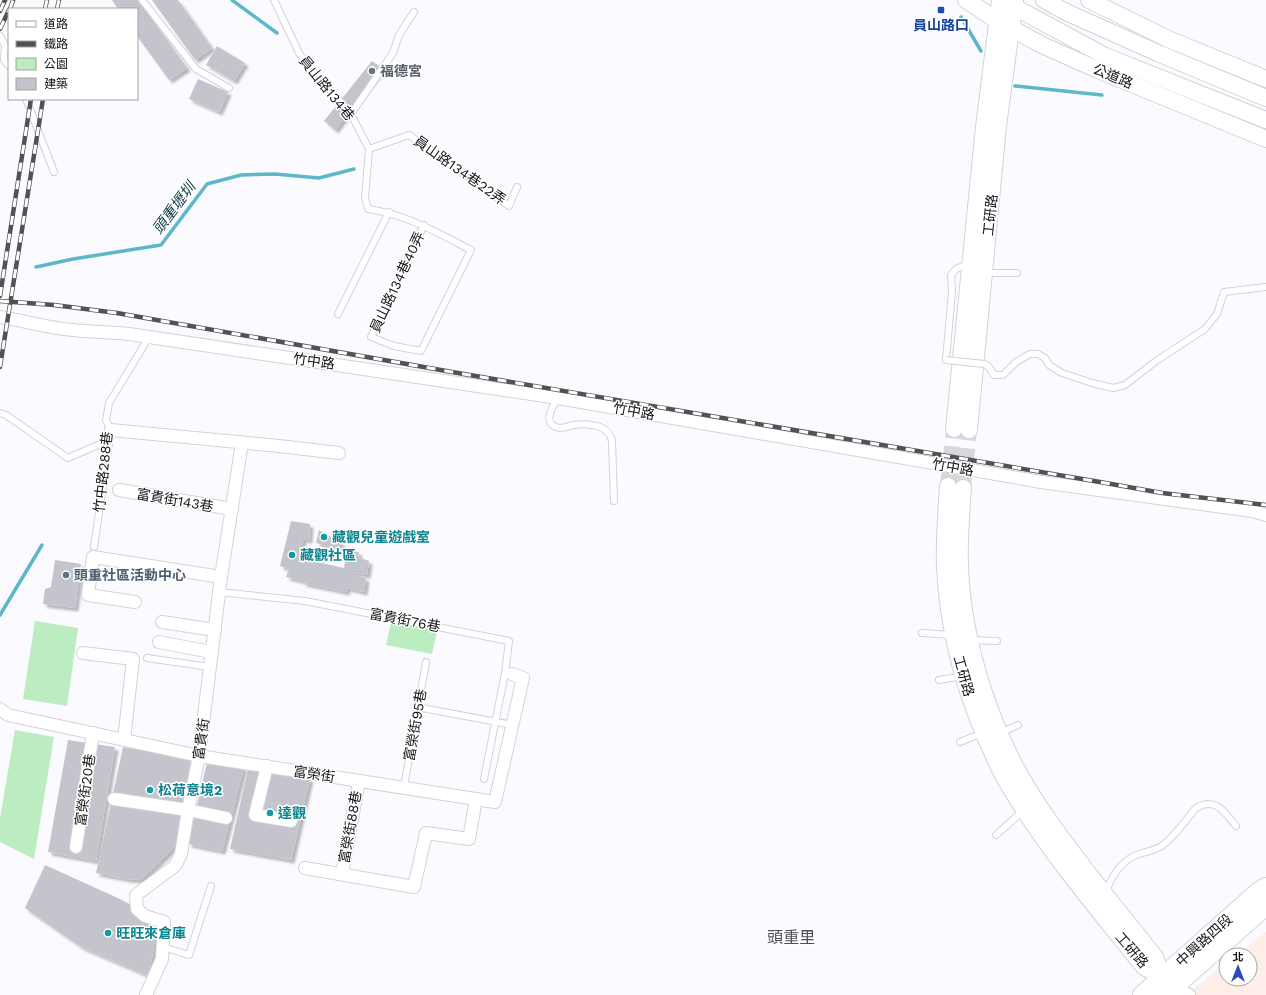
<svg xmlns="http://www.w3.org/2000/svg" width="1266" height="995" viewBox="0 0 1266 995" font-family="'Work Sans','Noto Sans TC',sans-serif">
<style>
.industrial{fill:#feeeea}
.green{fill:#bbedc0}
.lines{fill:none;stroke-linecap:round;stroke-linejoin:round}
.stream{stroke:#5eb6ca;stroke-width:3.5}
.building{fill:#c4c4cc;filter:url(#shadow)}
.tertiary-tunnel{stroke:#d8d8dc;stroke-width:16;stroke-dasharray:16 8;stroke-linecap:butt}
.service-casing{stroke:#d2d2db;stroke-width:8}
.minor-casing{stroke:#d2d2db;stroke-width:14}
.tertiary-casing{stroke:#d2d2db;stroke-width:18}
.secondary-casing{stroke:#d2d2db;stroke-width:20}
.service{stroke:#fff;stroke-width:6}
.minor{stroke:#fff;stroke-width:12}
.tertiary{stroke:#fff;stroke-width:16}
.secondary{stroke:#fff;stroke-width:18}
.rail-casing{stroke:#525255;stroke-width:4.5}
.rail{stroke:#fff;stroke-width:3;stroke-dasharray:9;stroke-linecap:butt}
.service-bridge-casing{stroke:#d2d2db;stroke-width:8;stroke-linecap:butt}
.service-bridge{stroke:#fff;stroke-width:6}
.transit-dot{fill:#1a4fb4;stroke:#fff;stroke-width:1.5}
.worship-dot{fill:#6b7280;stroke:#fff;stroke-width:1.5}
.culture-dot{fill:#0f9aa8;stroke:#fff;stroke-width:1.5}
.service-dot{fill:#5c6f8a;stroke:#fff;stroke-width:1.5}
.labels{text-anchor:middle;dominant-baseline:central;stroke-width:3;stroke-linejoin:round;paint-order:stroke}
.transit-label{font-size:14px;font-weight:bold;fill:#164399;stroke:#fff}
.worship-label{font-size:14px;font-weight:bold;fill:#5b616d;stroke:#fff;text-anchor:start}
.street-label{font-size:14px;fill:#151518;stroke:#fff}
.culture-label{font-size:14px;font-weight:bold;fill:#0d838f;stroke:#fff;text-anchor:start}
.service-label{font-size:14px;font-weight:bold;fill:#4e5e75;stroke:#fff;text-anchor:start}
.water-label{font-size:15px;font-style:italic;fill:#1a434c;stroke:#fff}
.quarter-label{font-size:16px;fill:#4e4e56;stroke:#fff}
</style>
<defs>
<filter id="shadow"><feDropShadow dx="3.5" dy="3.5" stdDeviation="1" flood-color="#0004"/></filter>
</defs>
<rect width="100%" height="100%" fill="#fbfbff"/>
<!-- industrial -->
<polygon class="industrial" points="1266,932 1266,995 1186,995 1226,963 1226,979 1250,979 1250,955 1236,955"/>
<!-- green -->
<g class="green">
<polygon points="35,621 78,628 67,706 23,699"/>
<polygon points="391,622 437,631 432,654 386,645"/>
<polygon points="15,730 54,737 34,859 0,842 0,818"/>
</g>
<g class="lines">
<!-- stream -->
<g class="stream">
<polyline points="232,0 277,33"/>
<polyline points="961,17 981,51"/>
<polyline points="1015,86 1102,95"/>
<polyline points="36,267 73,259 161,245 207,184 241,175 275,174 319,178 354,169"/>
<polyline points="0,615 42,545"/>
</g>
</g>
<!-- building -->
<g class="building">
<polygon points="112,0 138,0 187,68 169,80 137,36 137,9 118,9"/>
<polygon points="152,0 178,0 212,48 195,60"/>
<polygon points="217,46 245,63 234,81 206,65"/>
<polygon points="372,61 382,68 335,130 324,121"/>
<polygon points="198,79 228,92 219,112 189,99"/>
<polygon points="291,521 310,524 309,540 303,539 300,558 344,568 347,550 359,552 358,557 369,561 367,575 355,573 355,575 366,578 364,592 347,588 346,592 303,583 303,581 286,577 289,569 280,566"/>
<polygon points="319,530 342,543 342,550 316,543"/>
<polygon points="55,560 81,564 75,608 43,604 45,589 51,587"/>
<polygon points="68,740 115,747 96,861 48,852"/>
<polygon points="123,747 191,759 176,845 141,880 127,879 96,873"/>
<polygon points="207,762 244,767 222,851 188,844"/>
<polygon points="248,769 310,778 291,860 230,849"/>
<polygon points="45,865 120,899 158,919 149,976 81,947 25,908"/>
</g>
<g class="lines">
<!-- tertiary-tunnel -->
<g class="tertiary-tunnel">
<polyline points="948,486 954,429"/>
<polyline points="963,488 969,430"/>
</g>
<!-- service casing -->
<g class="service-casing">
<g id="service">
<polyline points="142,0 196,69 229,88"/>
<path d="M274,0L300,55L351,114L369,149L365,198L368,209C408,215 436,232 471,250L421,351L394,346L371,337L424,225"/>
<polyline points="0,20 12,0"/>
<polyline points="0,36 5,45 4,60 9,66"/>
<polyline points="26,99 54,172"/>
<polyline points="351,114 393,53 399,35 414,12"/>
<polyline points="369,149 409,135 509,206 517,187"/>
<polyline points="985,273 1017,273"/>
<polyline points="338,314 389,212"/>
<polyline points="946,360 952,291 951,275 956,269 968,264"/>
<polyline points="984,364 988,366 994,375 1003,375 1016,362 1030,354 1038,354 1045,358 1049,365 1062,373 1092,383 1113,388 1125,385 1156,361 1205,329 1217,314 1224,292 1266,287"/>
<path d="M558,398C552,407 541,425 560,428C565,428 569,426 573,425C587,423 610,424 612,442L614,501"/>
<polyline points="0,413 6,415 68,458 98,445"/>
<polyline points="94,547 111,430 106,420 109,403 149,337"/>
<polyline points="219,592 305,601 509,641 505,673 484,779"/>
<polyline points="922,633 952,635"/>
<polyline points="970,640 997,641"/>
<polyline points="147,658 210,667"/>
<polyline points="939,680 963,676"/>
<polyline points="417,707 513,725"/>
<polyline points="1000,733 1018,725"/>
<polyline points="960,742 983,733"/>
<polyline points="404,787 426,662"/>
<polyline points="996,835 1024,810"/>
<path d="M1105,893C1112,877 1119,863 1136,855C1144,852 1153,851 1160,847C1173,839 1186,820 1196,808C1216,796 1225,813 1236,826"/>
<polyline points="163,947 189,955 211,886"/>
</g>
</g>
<!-- minor casing -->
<g class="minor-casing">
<g id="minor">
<path d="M0,317C25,321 49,328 73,330C92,332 111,332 129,334L558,398L1041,482L1252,511L1266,515"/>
<polyline points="111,430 279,446 339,453"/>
<polyline points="119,490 232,509"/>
<polyline points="135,602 88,595 93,557 221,577"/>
<polyline points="162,622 215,630"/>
<polyline points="159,642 211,652"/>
<polyline points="83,653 133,659 124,740"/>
<polyline points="0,709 8,715 199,756 495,802 523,678 512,674"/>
<polyline points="267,766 255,815 291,821"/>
<polyline points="114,799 188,810 226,818"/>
<polyline points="76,847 93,733"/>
<polyline points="305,868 414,887 426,833 469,839 476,799"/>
<polyline points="342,874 359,781"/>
<polyline points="1170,983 1189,995"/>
<polyline points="146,995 162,959 164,922 145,916 137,909 136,895 175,866 181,854 188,810 199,756 221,577 242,443"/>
</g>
</g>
<!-- tertiary casing -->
<g class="tertiary-casing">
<g id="tertiary">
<polyline points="966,0 998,21 1042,45 1098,70 1266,139"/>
<polyline points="1044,0 1068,13 1160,54 1266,98"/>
<polyline points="1089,0 1168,39 1266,79"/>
<polyline points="1007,3 1105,56 1266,120"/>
<polyline points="954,429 984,127 1000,0"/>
<polyline points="969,430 998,126 1015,0"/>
<path d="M948,486C946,514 944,541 945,568C948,628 963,686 987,741C993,753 997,765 1004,777C1043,845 1095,906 1144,967L1163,977"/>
<path d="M963,488C961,514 959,540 960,567C963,646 993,737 1037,803C1073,857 1115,906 1155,957L1163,977"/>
</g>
</g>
<!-- secondary casing -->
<g class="secondary-casing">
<g id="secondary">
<polyline points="1142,995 1259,891 1266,887"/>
<polyline points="1165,995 1266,906"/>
</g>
</g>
<!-- service -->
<use href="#service" class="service"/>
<!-- minor -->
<use href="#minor" class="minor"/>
<!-- tertiary -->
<use href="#tertiary" class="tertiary"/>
<!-- secondary -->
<use href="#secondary" class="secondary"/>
<!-- rail casing -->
<g class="rail-casing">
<g id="rail">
<polyline points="10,9 13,0"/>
<polyline points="45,9 47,0"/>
<polyline points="57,9 59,0"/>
<polyline points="0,11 5,0"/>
<polyline points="0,29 9,10"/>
<polyline points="0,296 31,99"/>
<polyline points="0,301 54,305 117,313 452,372 1100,482 1162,493 1266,505"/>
<polyline points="0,367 43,99"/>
</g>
</g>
<!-- rail -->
<use href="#rail" class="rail"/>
<!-- service-bridge casing -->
<g class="service-bridge-casing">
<polyline id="service-bridge" points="946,360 984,364"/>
</g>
<!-- service-bridge -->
<use href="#service-bridge" class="service-bridge"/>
</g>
<!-- markers -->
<rect class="transit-dot" x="937" y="6" width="8" height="8" rx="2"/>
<circle class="worship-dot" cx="372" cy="71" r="4"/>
<g class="culture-dot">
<circle cx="324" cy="537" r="4"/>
<circle cx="292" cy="555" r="4"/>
<circle cx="150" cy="790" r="4"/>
<circle cx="270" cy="813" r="4"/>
<circle cx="108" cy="933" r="4"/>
</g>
<circle class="service-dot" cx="66" cy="575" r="4"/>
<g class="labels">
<!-- transit labels -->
<g class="transit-label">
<text x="941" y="25">員山路口</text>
</g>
<!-- worship labels -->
<g class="worship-label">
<text x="380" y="71">福德宮</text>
</g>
<!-- street labels -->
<g class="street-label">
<text transform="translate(1113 76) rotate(23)">公道路</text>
<text transform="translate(327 88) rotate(51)">員山路134巷</text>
<text transform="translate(460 170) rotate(35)">員山路134巷22弄</text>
<text transform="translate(990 215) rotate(-84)">工研路</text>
<text transform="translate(397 282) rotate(-65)">員山路134巷40弄</text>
<text transform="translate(314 361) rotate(8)">竹中路</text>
<text transform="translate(634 411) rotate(10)">竹中路</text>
<text transform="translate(953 467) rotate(10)">竹中路</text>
<text transform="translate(103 472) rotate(-84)">竹中路288巷</text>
<text transform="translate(175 500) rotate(10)">富貴街143巷</text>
<text transform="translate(405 620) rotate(11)">富貴街76巷</text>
<text transform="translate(964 676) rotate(74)">工研路</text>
<text transform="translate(415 725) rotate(-80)">富榮街95巷</text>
<text transform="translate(201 739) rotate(-82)">富貴街</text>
<text transform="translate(314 774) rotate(9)">富榮街</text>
<text transform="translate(85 790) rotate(-82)">富榮街20巷</text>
<text transform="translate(350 827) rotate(-80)">富榮街88巷</text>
<text transform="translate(1204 940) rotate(-42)">中興路四段</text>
<text transform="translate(1132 950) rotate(49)">工研路</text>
</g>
<!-- culture labels -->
<g class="culture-label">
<text x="332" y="537">藏觀兒童遊戲室</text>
<text x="300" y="555">藏觀社區</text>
<text x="158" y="790">松荷意境2</text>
<text x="278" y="813">達觀</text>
<text x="116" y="933">旺旺來倉庫</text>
</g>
<!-- service labels -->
<g class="service-label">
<text x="74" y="575">頭重社區活動中心</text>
</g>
<!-- water labels -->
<g class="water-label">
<text transform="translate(174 208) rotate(-53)">頭重壢圳</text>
</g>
<!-- quarter labels -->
<g class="quarter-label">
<text x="791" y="937">頭重里</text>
</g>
</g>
<!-- legend -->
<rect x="8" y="8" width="130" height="92" fill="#ffffff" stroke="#a1a1a3"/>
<rect x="16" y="21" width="20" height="6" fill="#ffffff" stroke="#a1a1a3"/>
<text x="44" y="28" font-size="12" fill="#151518">道路</text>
<rect x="16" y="41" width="20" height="6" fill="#525255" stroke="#a1a1a3"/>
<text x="44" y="48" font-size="12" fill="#151518">鐵路</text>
<rect x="16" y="58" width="20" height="12" fill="#bbedc0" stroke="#a1a1a3"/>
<text x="44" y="68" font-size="12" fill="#151518">公園</text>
<rect x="16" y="78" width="20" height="12" fill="#c4c4cc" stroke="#a1a1a3"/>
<text x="44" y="88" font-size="12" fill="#151518">建築</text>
<!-- north arrow -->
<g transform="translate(1238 967)"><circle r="19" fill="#ffffff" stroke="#a1a1a3"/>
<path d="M0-3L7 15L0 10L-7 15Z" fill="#2c4bbb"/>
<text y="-6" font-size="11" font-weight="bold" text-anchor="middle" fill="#151518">北</text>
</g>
</svg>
